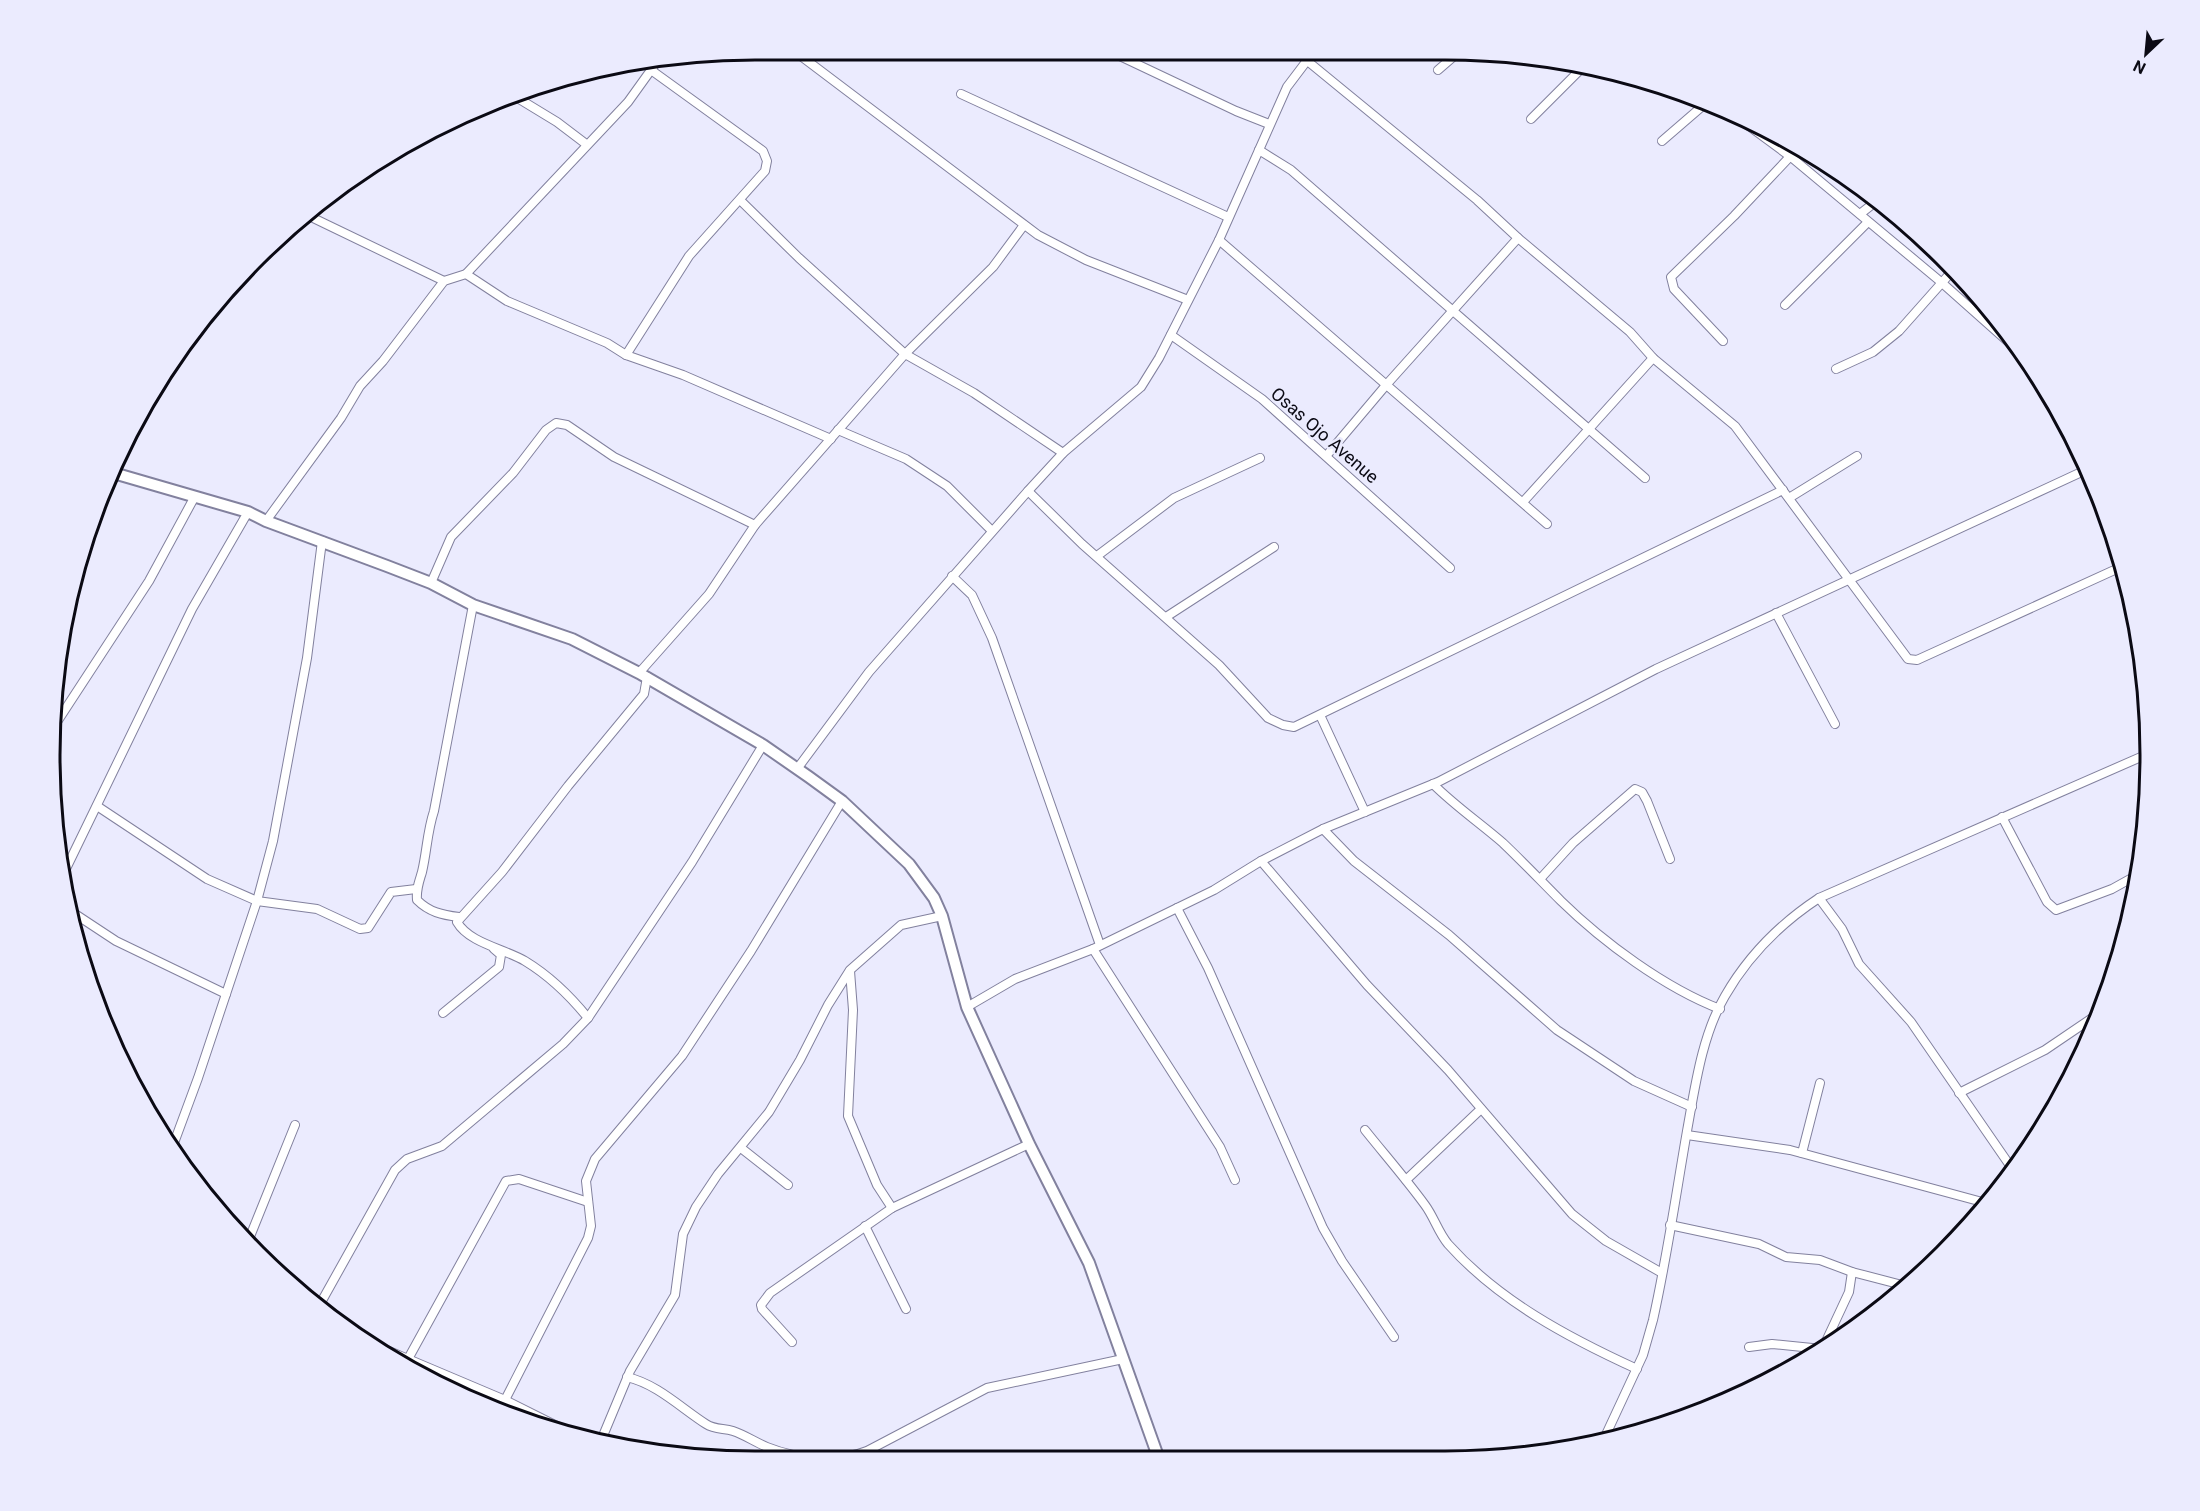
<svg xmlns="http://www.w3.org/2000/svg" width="2200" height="1511" viewBox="0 0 2200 1511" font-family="Roboto,sans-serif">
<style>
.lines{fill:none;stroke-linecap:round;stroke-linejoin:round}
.minor-casing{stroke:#82819e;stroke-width:10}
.tertiary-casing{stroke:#82819e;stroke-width:14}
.minor{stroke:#fff;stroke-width:8}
.tertiary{stroke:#fff;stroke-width:10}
.labels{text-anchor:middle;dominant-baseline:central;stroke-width:5;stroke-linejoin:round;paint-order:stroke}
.street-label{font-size:18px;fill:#0b0a14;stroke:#ebebfe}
.rim{fill:none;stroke:#0b0a14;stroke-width:3}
</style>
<rect width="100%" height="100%" fill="#ebebfe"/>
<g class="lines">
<!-- minor casing -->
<g class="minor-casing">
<g id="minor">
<polyline points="793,50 1038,235 1086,260 1188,300"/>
<polyline points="1107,50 1236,111 1269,124"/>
<polyline points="1294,50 1477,200 1518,238 1630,332 1653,358 1735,426 1908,659 1917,660 2121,567"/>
<polyline points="1438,70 1460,51"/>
<polyline points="511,94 557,122 586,144"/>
<polyline points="961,94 1228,217"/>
<polyline points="1734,115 1791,157 1941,282 2013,346 2038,375"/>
<polyline points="1531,119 1586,64"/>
<polyline points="1662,141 1706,103"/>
<polyline points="1259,150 1291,170 1645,478"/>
<polyline points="740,200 799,258 905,354 974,393 1063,453"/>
<polyline points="1860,214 1874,203"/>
<polyline points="309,216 444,281"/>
<polyline points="1219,240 1547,524"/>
<polyline points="466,274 507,301 607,343 626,355 683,375 831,439"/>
<polyline points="1785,305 1867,223"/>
<polyline points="1171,335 1262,399 1450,568"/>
<polyline points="1723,341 1674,289 1671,277 1734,216 1800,146"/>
<polyline points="626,355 689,256 765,171 767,161 763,151 651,70"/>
<polyline points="1836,369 1873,352 1899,331 1954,269"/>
<polyline points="838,430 906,459 947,486 992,531"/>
<polyline points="1327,455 1387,384 1518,238"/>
<polyline points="1028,491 1082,544 1219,665 1268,718 1283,725 1294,727 1783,490"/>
<polyline points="1789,498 1857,456"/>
<polyline points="1523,502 1653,358"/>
<polyline points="266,521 341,418 360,386 383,361 444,281 466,274 628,102 656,63"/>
<polyline points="1097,556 1174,498 1260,458"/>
<polyline points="952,576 972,595 992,638 1100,945"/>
<polyline points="431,583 451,537 513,473 546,430 556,423 567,425 614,457 755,525"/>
<polyline points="1776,613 1835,724"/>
<polyline points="1166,617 1274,547"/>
<polyline points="639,673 709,594 755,525 905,354 993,267 1024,225"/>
<polyline points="1320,715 1365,812"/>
<polyline points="53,728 149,581 194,498"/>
<polyline points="797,769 869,672 1028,491 1063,453 1141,387 1159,358 1219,240 1287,87 1315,50"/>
<path d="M1433,784C1455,806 1480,823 1503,843C1523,862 1542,882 1561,901C1603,942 1665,988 1720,1009"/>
<polyline points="97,806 207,879 257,901 317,909 360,929 368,928 391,892 416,889"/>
<polyline points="2002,817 2047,902 2056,910 2112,889 2139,874"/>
<polyline points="1323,829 1354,861 1449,935 1557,1030 1634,1081 1692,1107"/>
<polyline points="1261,861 1367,985 1448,1070 1572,1214 1606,1241 1662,1273"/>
<polyline points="1541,878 1573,843 1635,789 1642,792 1647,801 1670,859"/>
<polyline points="61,879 192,609 248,512"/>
<polyline points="1819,898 1842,929 1859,964 1911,1022 2013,1170"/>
<polyline points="1177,908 1208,968 1323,1228 1342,1261 1394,1337"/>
<polyline points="69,910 116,941 226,994"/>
<path d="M459,917C442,915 429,912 417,900C416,889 419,882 422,872C427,851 427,832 434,811L473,605"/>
<polyline points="1093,949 1220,1147 1235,1180"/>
<polyline points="850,971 853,1010 848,1116 877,1185 892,1208"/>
<polyline points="967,1007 1015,979 1093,949 1214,890 1261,861 1323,829 1438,782 1656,669 2088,469"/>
<polyline points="443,1013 499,967 501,955 494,949"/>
<path d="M588,1018C571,997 548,975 525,961C505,949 469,943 457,922L502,872L568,786L644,694L647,677"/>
<polyline points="1959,1093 2045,1050 2101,1012"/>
<path d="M1365,1130C1385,1155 1406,1179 1425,1205C1434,1217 1438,1232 1448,1244C1499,1301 1569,1338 1637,1369"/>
<polyline points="1687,1135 1790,1150 1986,1203"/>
<polyline points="741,1148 788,1185"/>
<polyline points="171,1151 198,1078 257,901 273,841 307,658 322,541"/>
<polyline points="1802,1153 1820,1083"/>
<polyline points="1406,1180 1481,1109"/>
<polyline points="1670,1225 1759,1244 1786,1257 1820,1260 1852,1272 1906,1286"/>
<polyline points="865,1226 906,1309"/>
<polyline points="247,1244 295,1125"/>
<polyline points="319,1306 395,1170 407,1159 442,1146 563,1044 588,1018 692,862 763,745"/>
<polyline points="356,1337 505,1400 577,1436"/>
<polyline points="792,1342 762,1309 761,1305 770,1293 892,1208 1029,1144"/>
<polyline points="1749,1347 1772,1344 1822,1349"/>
<polyline points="1821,1352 1849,1292 1852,1272"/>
<polyline points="408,1359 506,1181 519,1179 588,1202"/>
<path d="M627,1377C657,1384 681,1408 706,1424C715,1430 724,1428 733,1431C745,1435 755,1442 767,1447C797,1459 837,1463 867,1451L987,1388L1123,1359"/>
<polyline points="505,1400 588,1238 591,1226 586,1181 595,1159 682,1056 751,951 842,801"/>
<path d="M1603,1441L1643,1355L1653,1320C1667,1258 1676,1194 1687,1131C1695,1087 1702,1035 1725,996C1748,956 1781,923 1819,898L2150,753"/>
<polyline points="600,1443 630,1371 675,1295 683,1234 696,1207 718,1174 769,1112 800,1060 828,1005 850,970 901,925 942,916"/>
</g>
</g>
<!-- tertiary casing -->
<g class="tertiary-casing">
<polyline id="tertiary" points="110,472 248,512 266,521 387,566 431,583 473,605 572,639 639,673 763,745 809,777 842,801 909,864 934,898 942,916 967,1007 1029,1144 1089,1263 1160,1462"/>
</g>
<!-- minor -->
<use href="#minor" class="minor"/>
<!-- tertiary -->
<use href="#tertiary" class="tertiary"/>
</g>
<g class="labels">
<!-- street labels -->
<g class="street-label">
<text transform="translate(1325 435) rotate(41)">Osas Ojo Avenue</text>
</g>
</g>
<!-- crop -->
<path d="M0 0H2200V1511H0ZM755 60H1445A695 695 0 0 1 2140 755V756A695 695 0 0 1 1445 1451H755A695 695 0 0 1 60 756V755A695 695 0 0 1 755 60Z" fill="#ebebfe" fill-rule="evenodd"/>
<path class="rim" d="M755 60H1445A695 695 0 0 1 2140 755V756A695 695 0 0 1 1445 1451H755A695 695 0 0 1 60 756V755A695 695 0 0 1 755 60Z"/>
<!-- north arrow -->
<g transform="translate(2146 54) rotate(206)" stroke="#ebebfe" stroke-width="4.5" paint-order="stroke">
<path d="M0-4.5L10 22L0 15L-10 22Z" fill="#0b0a14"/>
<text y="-9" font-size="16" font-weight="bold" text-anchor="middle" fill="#0b0a14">N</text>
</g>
</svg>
